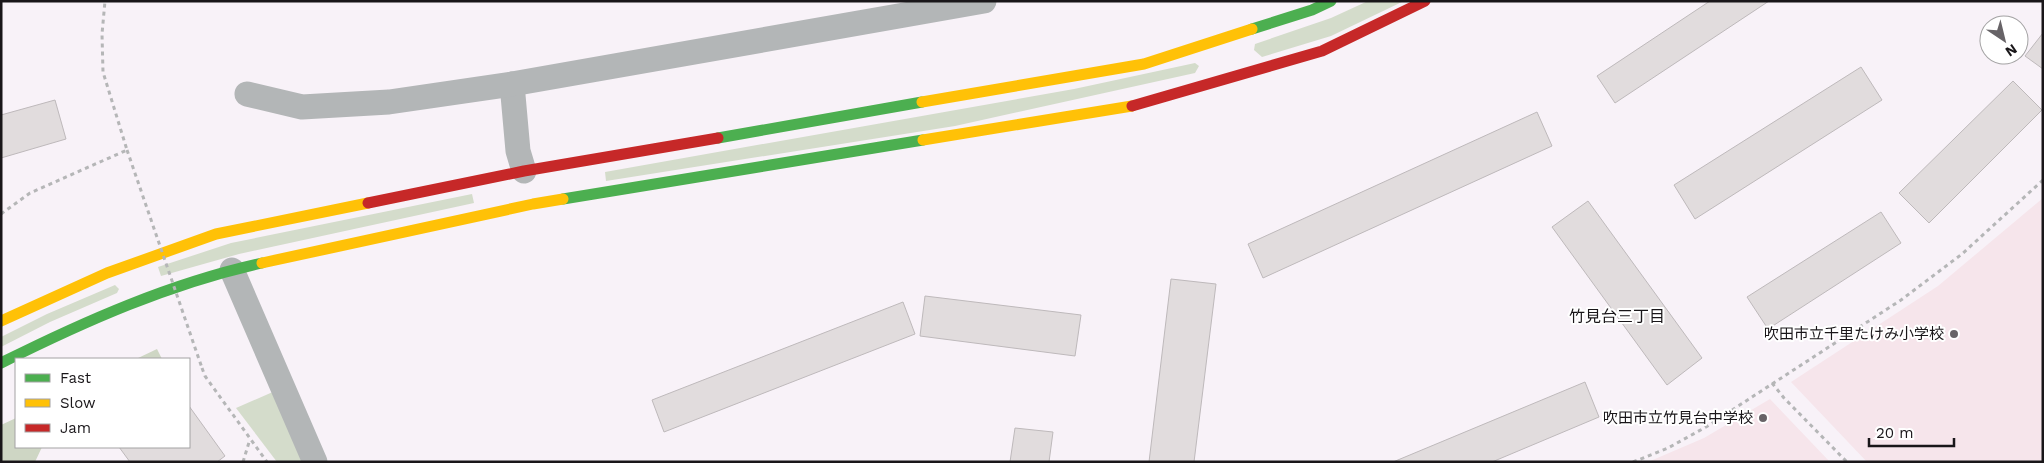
<svg xmlns="http://www.w3.org/2000/svg" width="2044" height="463" viewBox="0 0 2044 463" font-family="'Work Sans','Noto Sans JP',sans-serif">
<style>
.education{fill:#f6e5eb}
.green{fill:#d4dccb}
.forest{fill:#ced6c4}
.building{fill:#e1dcdd;stroke:#beb9bb}
.lines{fill:none;stroke-linecap:round;stroke-linejoin:round}
.path{stroke:#b5b6b7;stroke-width:3;stroke-dasharray:4 4;stroke-linecap:butt}
.street{stroke:#b3b6b7;stroke-width:25}
.fast{stroke:#4caf50;stroke-width:11}
.slow{stroke:#ffc107;stroke-width:11}
.jam{stroke:#c62828;stroke-width:11}
.path-bridge{stroke:#b5b6b7;stroke-width:3;stroke-dasharray:4 4;stroke-linecap:butt}
.poi-dot{fill:#676367;stroke:#fff;stroke-width:2}
.labels{text-anchor:middle;dominant-baseline:central;stroke-width:4;stroke-linejoin:round;paint-order:stroke}
.poi-label{font-size:15px;fill:#191619;stroke:#fff;text-anchor:end}
.neighbourhood-label{font-size:16px;fill:#191619;stroke:#fff}
</style>
<rect width="100%" height="100%" fill="#f8f2f8"/>
<!-- education -->
<g class="education">
<polygon points="2043,198 2043,462 1867,462 1791,382 1938,286"/>
<polygon points="1770,399 1830,462 1648,462 1704,438"/>
</g>
<!-- green -->
<g class="green">
<polygon points="1368,1 1404,1 1331,36 1262,57 1254,50 1255,44 1331,18"/>
<polygon points="1195,63 1199,66 1195,73 955,126 606,181 605,172 1074,89"/>
<polygon points="472,194 474,203 239,254 161,276 158,267 231,243"/>
<polygon points="115,285 119,289 117,293 50,322 1,347 1,337 47,314"/>
<polygon points="275,391 306,462 277,462 236,408"/>
</g>
<!-- forest -->
<g class="forest">
<polygon points="157,349 162,359 136,359"/>
<polygon points="16,418 16,447 42,447 35,462 1,462 1,425"/>
</g>
<!-- building -->
<g class="building">
<polygon points="1710,1 1769,1 1615,103 1597,76"/>
<polygon points="2043,33 2043,69 2025,56"/>
<polygon points="1861,67 1882,100 1695,219 1674,185"/>
<polygon points="2013,81 2042,110 1929,223 1899,193"/>
<polygon points="55,100 66,139 1,158 1,115"/>
<polygon points="1537,112 1552,146 1263,278 1248,244"/>
<polygon points="1588,201 1702,358 1667,385 1552,227"/>
<polygon points="1881,212 1901,243 1768,329 1747,297"/>
<polygon points="1171,279 1216,284 1194,462 1149,462"/>
<polygon points="925,296 1081,315 1075,356 920,336"/>
<polygon points="903,302 915,334 664,432 652,400"/>
<polygon points="1585,382 1599,417 1492,462 1393,462"/>
<polygon points="189,406 225,456 217,462 130,462 119,447 189,447"/>
<polygon points="1015,428 1053,432 1049,462 1010,462"/>
</g>
<g class="lines">
<!-- path -->
<g class="path">
<polyline points="1,214 30,193 127,150 103,72 102,34 105,1"/>
<polyline points="202,368 205,376 267,462"/>
<polyline points="1772,383 1784,398 1847,462"/>
<polyline points="243,462 250,439"/>
<polyline points="1633,462 1668,448 1706,427 1901,300 1962,254 2043,180"/>
</g>
<!-- street -->
<g class="street">
<polyline points="512,84 518,151 524,171"/>
<polyline points="247,94 302,107 389,102 512,84 984,1"/>
<polyline points="232,270 315,462"/>
</g>
<!-- fast -->
<g class="fast">
<polyline points="1252,29 1312,10 1331,1"/>
<polyline points="718,138 922,102"/>
<polyline points="563,199 923,140"/>
<path d="M1,363C85,321 171,283 262,263"/>
</g>
<!-- slow -->
<g class="slow">
<polyline points="922,102 1144,64 1252,29"/>
<polyline points="923,140 1132,106"/>
<polyline points="262,263 533,204 563,199"/>
<polyline points="1,321 107,273 216,234 368,203"/>
</g>
<!-- jam -->
<g class="jam">
<polyline points="1132,106 1322,51 1425,1"/>
<polyline points="368,203 524,171 718,138"/>
</g>
<!-- path-bridge -->
<polyline class="path-bridge" points="127,150 202,368"/>
</g>
<!-- markers -->
<g class="poi-dot">
<circle cx="1954" cy="334" r="5"/>
<circle cx="1763" cy="418" r="5"/>
</g>
<g class="labels">
<!-- poi labels -->
<g class="poi-label">
<text x="1944" y="334">吹田市立千里たけみ小学校</text>
<text x="1753" y="418">吹田市立竹見台中学校</text>
</g>
<!-- neighbourhood labels -->
<g class="neighbourhood-label">
<text x="1617" y="316">竹見台三丁目</text>
</g>
</g>
<!-- border -->
<rect width="2044" height="463" fill="none" stroke="#191619" stroke-width="5"/>
<!-- legend -->
<rect x="15" y="358" width="175" height="90" fill="#ffffff" stroke="#a3a2a3"/>
<rect x="25" y="374" width="25" height="8" fill="#4caf50" stroke="#a3a2a3"/>
<text x="60" y="383" font-size="15" fill="#191619">Fast</text>
<rect x="25" y="399" width="25" height="8" fill="#ffc107" stroke="#a3a2a3"/>
<text x="60" y="408" font-size="15" fill="#191619">Slow</text>
<rect x="25" y="424" width="25" height="8" fill="#c62828" stroke="#a3a2a3"/>
<text x="60" y="433" font-size="15" fill="#191619">Jam</text>
<!-- north arrow -->
<g transform="translate(2004 40) rotate(145)"><circle r="24" fill="#ffffff" stroke="#a3a2a3"/>
<path d="M0-4L9 19L0 12L-9 19Z" fill="#676367"/>
<text y="-8" font-size="14" font-weight="bold" text-anchor="middle" fill="#191619">N</text>
</g>
<!-- scale -->
<path d="M1869 438v8h85v-8" fill="none" stroke="#191619" stroke-width="2.5"/>
<text x="1876" y="438" font-size="15" fill="#191619" stroke="#ffffff" stroke-width="4" paint-order="stroke">20 m</text>
</svg>
